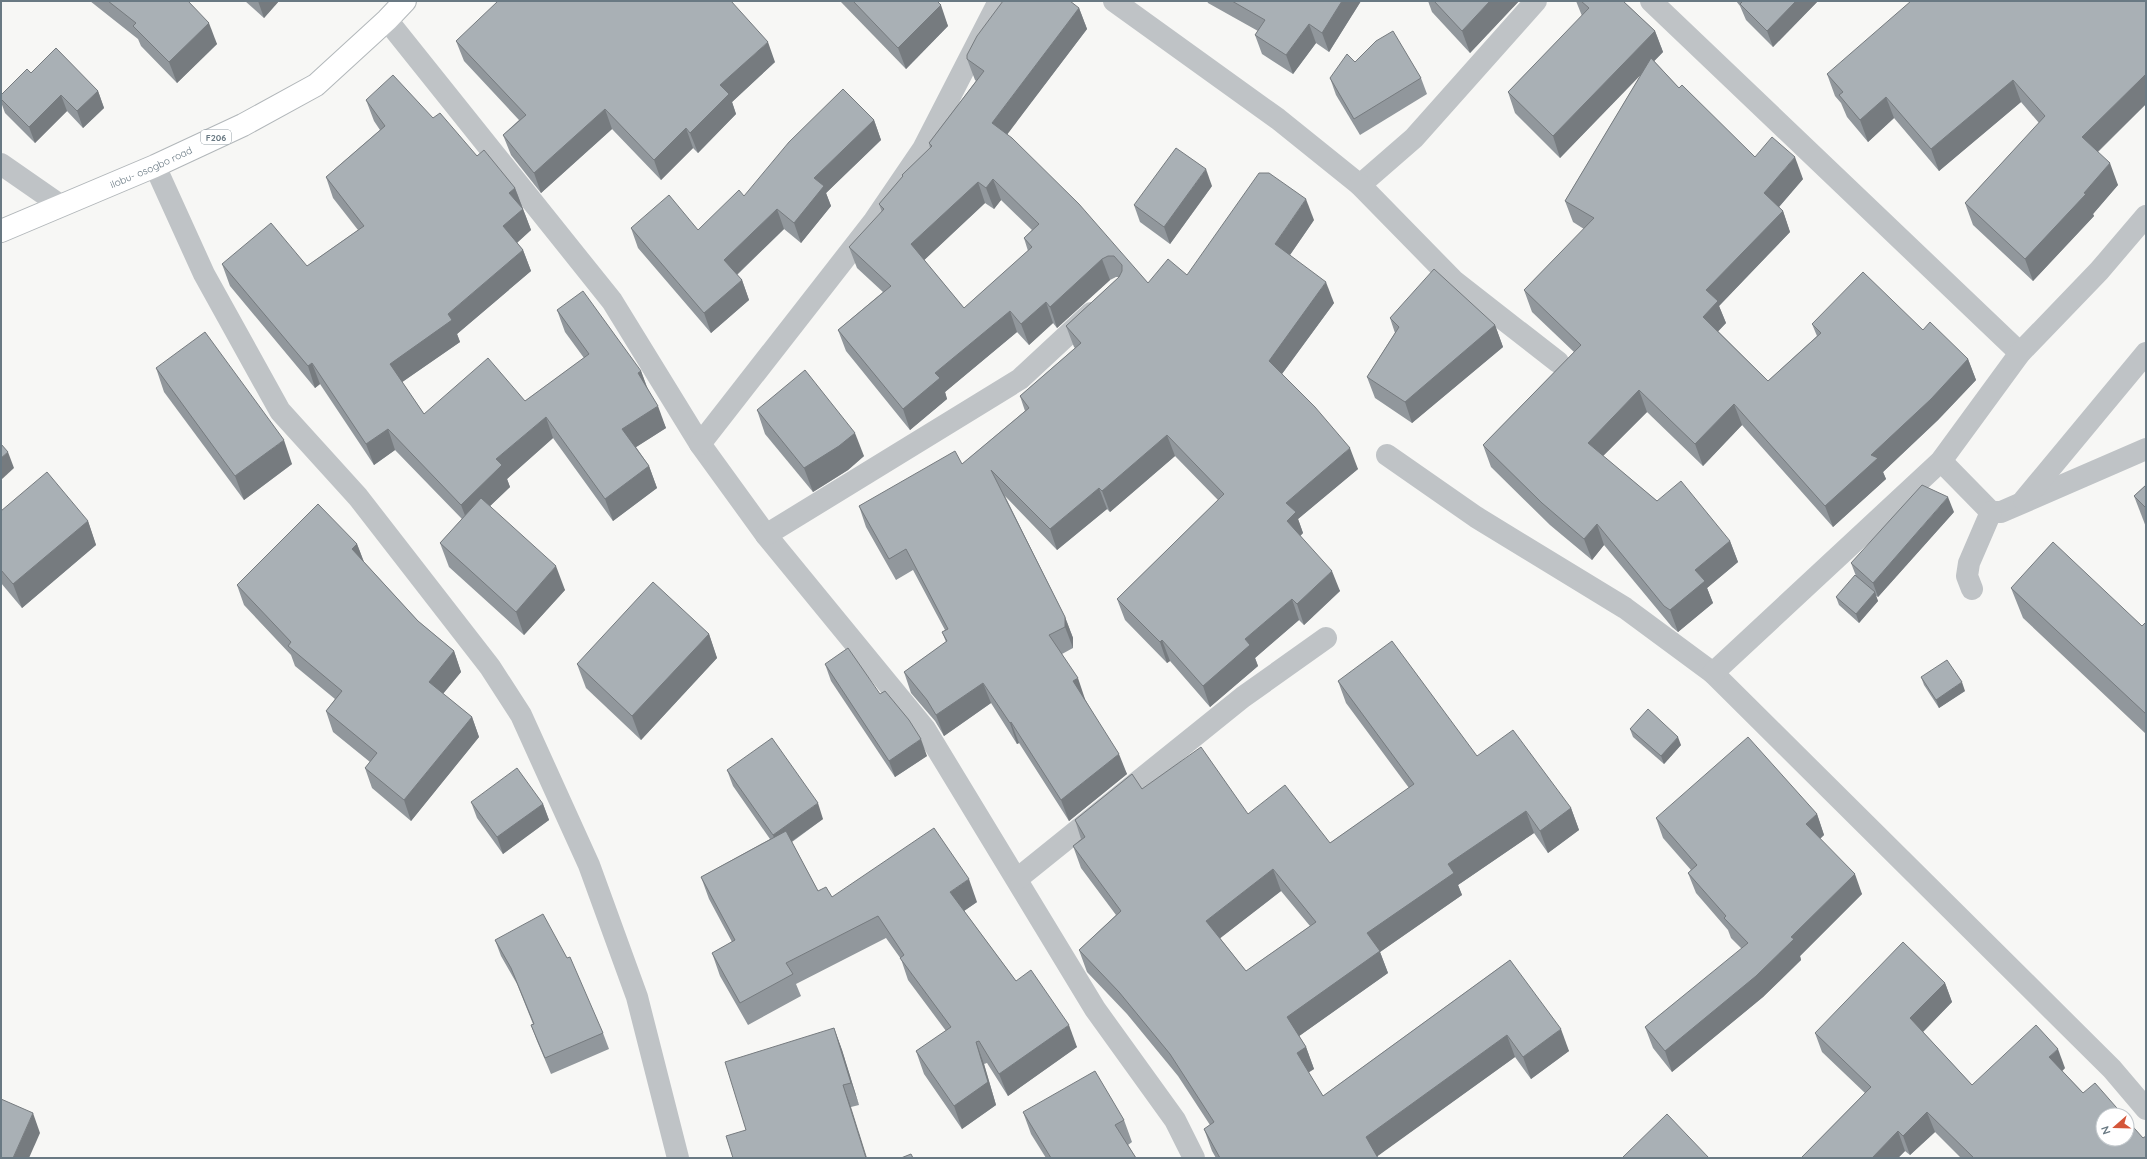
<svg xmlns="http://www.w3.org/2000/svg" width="2147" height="1159" viewBox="0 0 2147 1159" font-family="Quicksand,sans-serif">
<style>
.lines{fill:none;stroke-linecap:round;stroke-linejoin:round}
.major-casing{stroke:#b2b7ba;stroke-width:24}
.minor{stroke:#bfc3c6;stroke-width:22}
.major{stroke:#fff;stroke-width:22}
.wall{fill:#91979c;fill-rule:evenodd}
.shaded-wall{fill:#767b7f}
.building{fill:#a9b0b5;stroke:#767b7f;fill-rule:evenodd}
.labels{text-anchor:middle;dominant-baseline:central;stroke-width:4;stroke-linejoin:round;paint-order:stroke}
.shield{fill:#fff;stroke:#96a1a8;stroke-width:1}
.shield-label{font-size:9px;font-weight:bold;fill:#697983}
.street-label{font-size:10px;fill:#697983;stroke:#fff}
</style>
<rect width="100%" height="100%" fill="#f7f7f5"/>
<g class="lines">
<!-- major casing -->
<g class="major-casing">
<g id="major">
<path id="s1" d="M1,231L155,166L243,125L316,85L387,20L405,1"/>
</g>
</g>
<!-- minor -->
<g class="minor">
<polyline points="1114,1 1278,119 1360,185 1414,138 1536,1"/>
<polyline points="1651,1 2020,353"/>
<polyline points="387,20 612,301 700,444 766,535 925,729 1095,1009 1175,1120 1194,1158"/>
<polyline points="1,164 60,205"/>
<polyline points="155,166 204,274 280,411 358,497 490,667 521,715 589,865 637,997 678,1158"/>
<polyline points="1360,185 1454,281 1558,362"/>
<polyline points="700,444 874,221 923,149 999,1"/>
<polyline points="1387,455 1476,517 1625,608 1713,673 2112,1069 2146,1109"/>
<polyline points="1941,461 1991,512 2001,512 2146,449"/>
<polyline points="2024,500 2146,353"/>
<polyline points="766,535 1020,379 1091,313"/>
<polyline points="1972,589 1967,576 1969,563 1991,512"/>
<polyline points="1713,673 1941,461 2020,353 2099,271 2146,216"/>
<polyline points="1017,879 1243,697 1326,638"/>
</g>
<!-- major -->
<use href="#major" class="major"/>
</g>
<!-- wall -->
<g class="wall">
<polygon points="90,1 188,1 217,44 177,83 141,46 138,39"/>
<polygon points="245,1 279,1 264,18"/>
<polygon points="840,1 937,1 948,26 906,69"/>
<polygon points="1207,1 1361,1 1329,52 1316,43 1293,74 1262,54 1255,35 1258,31 1208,3"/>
<polygon points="1428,1 1519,1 1470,53 1432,12"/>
<polygon points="1576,1 1623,1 1655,31 1663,52 1654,61 1679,88 1755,157 1803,179 1779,207 1783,211 1790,232 1719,306 1726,323 1718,331 1768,381 1817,336 1812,324 1923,330 1968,359 1976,380 1938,420 1883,472 1886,479 1833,527 1742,425 1703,466 1647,412 1603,456 1657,501 1730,541 1738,562 1707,588 1713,603 1678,632 1672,627 1604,545 1592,560 1550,525 1491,467 1483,445 1574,352 1532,312 1524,290 1584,229 1573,222 1565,201 1642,73 1560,158 1515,113 1508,92 1582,16"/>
<polygon points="1736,1 1818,1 1773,47 1746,20 1740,6"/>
<polygon points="2146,1 2146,104 2098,152 2118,185 2093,214 2094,216 2033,281 1973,225 1965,203 2039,123 2021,102 1939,171 1894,118 1868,142 1847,117 1841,103 1835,96 1827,74"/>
<path d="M1079,8L1087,29L1007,134L1148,283L1187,275L1314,220L1290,255L1334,303L1282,374L1358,469L1298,519L1303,533L1300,536L1340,591L1304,625L1299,620L1255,658L1258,666L1210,707L1170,661L1167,663L1125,620L1117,599L1218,500L1175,456L1110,512L1107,509L1057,550L1005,496L1065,617L1073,638V648L1062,654L1085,699L1127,774L1069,821L1019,743L1017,744L991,703L944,736L935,721L911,693L904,672L946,642L942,632L945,630L913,570L896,580L866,527L859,506L962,464L1025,411L1020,396L1075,348L1074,347L1066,326L1119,277H1116L1110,280L1057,328L1053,323L1029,345L1017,332L945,392L947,399L910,430L846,351L838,330L883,292L857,268L849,247L882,212L879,204L903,177L902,175L930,148L929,143L976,81L975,80L967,59ZM1001,200L1032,230L1024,238L1028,251L964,308L924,260L985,203L994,209Z"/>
<polygon points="456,41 775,62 732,102 736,114 698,153 693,148 661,180 612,129 541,193 511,155 503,135 519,120 464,61"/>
<polygon points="1355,62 1421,78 1427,94 1360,135 1336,95 1330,78"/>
<polygon points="31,73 98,91 104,108 83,128 67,111 35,143 5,113 1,102 1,95"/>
<polygon points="366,100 433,118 515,188 531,230 517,243 523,250 531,271 457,334 460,342 402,382 424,414 525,401 584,358 565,332 557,310 641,371 647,387 666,428 636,447 649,466 657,488 613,521 553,438 507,479 510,487 490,506 565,590 524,635 449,567 440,543 462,519 395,450 374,465 320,384 315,388 230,286 222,264 307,266 358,230 333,198 326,177 380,130 374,121"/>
<polygon points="874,120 881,140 826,193 831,206 801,243 784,229 737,275 742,280 749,300 711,333 638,248 631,228 698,230 744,196"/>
<polygon points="1212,186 1170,244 1140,222 1134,205"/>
<polygon points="1390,318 1495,325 1503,347 1412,423 1375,398 1367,377 1395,333"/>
<polygon points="156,368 292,464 244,500 164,392"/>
<polygon points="757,410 864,456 848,470 813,492 765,434"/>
<polygon points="2146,485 2146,527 2134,496"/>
<polygon points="1,511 88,521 96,545 22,608 1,583"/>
<polygon points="1954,512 1878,597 1875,595 1878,601 1859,623 1839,605 1836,597 1856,576 1851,563"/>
<polygon points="357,544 364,562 418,621 454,651 461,672 443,694 472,717 479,737 411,821 372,788 365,768 370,762 333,732 326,711 335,699 295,666 291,655 244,605 237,585"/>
<polygon points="2011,588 2142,626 2146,622 2146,734 2023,618"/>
<polygon points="709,634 717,658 641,740 586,688 577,664"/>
<polygon points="825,664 927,756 895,777 831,681"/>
<polygon points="1921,677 1965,691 1939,708 1924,685"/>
<path d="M1338,681L1477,756L1571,808L1579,830L1548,853L1534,833L1458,885L1462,895L1380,952L1388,973L1299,1036L1306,1047L1314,1069L1308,1072L1323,1096L1510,960L1569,1051L1531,1079L1515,1057L1377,1156L1378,1158H1216L1212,1151L1204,1129L1210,1125L1178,1076L1127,1014L1087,972L1079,950L1116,915L1081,868L1073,846L1081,839L1075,820L1142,789L1248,814L1330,843L1409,788L1346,703ZM1281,891L1310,926L1246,971L1220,938Z"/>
<polygon points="1630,729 1681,745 1664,764 1633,737"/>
<polygon points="727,770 823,819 792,842 818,891 832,897 977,902 964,911 1016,981 1077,1047 1008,1096 987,1063 984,1064 996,1105 962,1129 924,1074 916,1051 946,1031 908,980 901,959 886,938 796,984 801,996 748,1025 720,976 712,953 732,942 709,899 701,877 770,839 733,786"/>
<polygon points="471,802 543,804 549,820 503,854 477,818"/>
<polygon points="1817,814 1824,835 1820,839 1862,894 1800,956 1801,960 1763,997 1672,1072 1653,1048 1645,1027 1742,949 1731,938 1728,930 1696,893 1688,873 1691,870 1663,838 1656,818"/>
<polygon points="495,940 603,1033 609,1049 551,1074 537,1041 531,1025 533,1024 517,984 501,956"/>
<polygon points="1945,983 1952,1002 1923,1032 1972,1085 2065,1068 2062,1071 2146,1158 1961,1158 1935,1132 1910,1155 1905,1151 1898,1158 1801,1158 1865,1093 1822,1052 1815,1033"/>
<polygon points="834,1028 842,1050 859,1105 851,1107 746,1130"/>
<polygon points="1023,1112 1124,1120 1132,1142 1128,1145 1136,1158 1046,1158 1031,1134"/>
</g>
<!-- shaded-wall -->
<g class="shaded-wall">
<polygon points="258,1 279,1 264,18"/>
<polygon points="1342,1 1361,1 1329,52 1322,33"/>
<polygon points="1490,1 1519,1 1470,53 1462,31"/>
<polygon points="1796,1 1818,1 1773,47 1767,31"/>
<polygon points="941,5 948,26 906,69 898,48"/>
<polygon points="1079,8 1087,29 1000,144 992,123"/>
<polygon points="209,23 217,44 177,83 169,62"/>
<polygon points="1309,24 1316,43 1293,74 1286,55"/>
<polygon points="1655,31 1663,52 1560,158 1553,136"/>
<polygon points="768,42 775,62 732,102 736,114 698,153 690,133 720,85"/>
<polygon points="2146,74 2146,104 2090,159 2082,137"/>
<polygon points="2013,80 2021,102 1939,171 1931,149"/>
<polygon points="98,91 104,108 83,128 77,111"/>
<polygon points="61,95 67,111 35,143 29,127"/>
<polygon points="1886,97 1894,118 1868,142 1860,120"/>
<polygon points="605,109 612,129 541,193 534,173"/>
<polygon points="874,120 881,140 826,193 831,206 801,243 794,223 814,178"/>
<polygon points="686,128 693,148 661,180 654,160"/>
<polygon points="1795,157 1803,179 1772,215 1764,193"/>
<polygon points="2110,163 2118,185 2093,214 2094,216 2033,281 2025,259"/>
<polygon points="1206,169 1212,186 1170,244 1164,227"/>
<polygon points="993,179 1001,200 994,209 986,188"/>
<polygon points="978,182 985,203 919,265 911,244"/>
<polygon points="515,188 531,230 511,248 503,226 509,193"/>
<polygon points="1306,199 1314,220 1283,265 1275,244"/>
<polygon points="777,209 784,229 731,280 724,260"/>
<polygon points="1783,211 1790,232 1719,306 1726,323 1711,339 1703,317 1706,290"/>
<polygon points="523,250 531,271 457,334 460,342 398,385 390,364"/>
<polygon points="1102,259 1110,280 1057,328 1050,307"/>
<polygon points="742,280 749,300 711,333 704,313"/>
<polygon points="1326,282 1334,303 1276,382 1269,361"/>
<polygon points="1046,302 1053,323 1029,345 1021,324"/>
<polygon points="1010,311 1017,332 945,392 947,399 910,430 903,409 935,373"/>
<polygon points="1495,325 1503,347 1412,423 1405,402"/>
<polygon points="1968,359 1976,380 1938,420 1883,472 1886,479 1833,527 1825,506 1871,455"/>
<polygon points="312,363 320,384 315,388 308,366"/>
<polygon points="641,371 649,393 638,373"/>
<polygon points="1639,390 1647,412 1595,464 1588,443"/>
<polygon points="1734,404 1742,425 1703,466 1695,444"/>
<polygon points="658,406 666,428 630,451 622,429"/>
<polygon points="546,417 553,438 507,479 510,487 469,526 461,505 496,459"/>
<polygon points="388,429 395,450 374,465 366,444"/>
<polygon points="855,433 864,456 848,470 813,492 804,468"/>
<polygon points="1167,435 1175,456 1110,512 1102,491"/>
<polygon points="284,440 292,464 244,500 235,476"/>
<polygon points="1350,448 1358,469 1298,519 1303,533 1294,542 1287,521 1286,503"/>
<polygon points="8,452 14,468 1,480 1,458"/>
<polygon points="649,466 657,488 613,521 605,499"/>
<polygon points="1099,488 1107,509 1057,550 1050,529"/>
<polygon points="1948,497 1954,512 1878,597 1873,583"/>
<polygon points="88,521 96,545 22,608 13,584"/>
<polygon points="1597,524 1604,545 1592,560 1584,539"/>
<polygon points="1730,541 1738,562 1707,588 1713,603 1678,632 1670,610 1695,570"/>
<polygon points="357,544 365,565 352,549"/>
<polygon points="556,566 565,590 524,635 516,612"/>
<polygon points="1332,571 1340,591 1304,625 1297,604"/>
<polygon points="1875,592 1878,601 1859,623 1856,614"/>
<polygon points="1292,599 1299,620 1255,658 1258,666 1210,707 1203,686 1245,639"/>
<polygon points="1065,617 1073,638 1073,648 1065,627"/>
<polygon points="709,634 717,658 641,740 632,716"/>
<polygon points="1162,640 1170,661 1167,663 1160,642"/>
<polygon points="454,651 461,672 436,702 429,682"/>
<polygon points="1078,678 1085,699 1081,702 1073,681"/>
<polygon points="1962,682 1965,691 1939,708 1936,700"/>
<polygon points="983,683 991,703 944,736 936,715"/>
<polygon points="472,717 479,737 411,821 404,800"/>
<polygon points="1011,722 1019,743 1017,744 1010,723"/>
<polygon points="1678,737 1681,745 1664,764 1661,756"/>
<polygon points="921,739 927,756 895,777 889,761"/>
<polygon points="1119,754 1127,774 1069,821 1061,800"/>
<polygon points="818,803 823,819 778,851 773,835"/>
<polygon points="543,804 549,820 503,854 497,837"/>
<polygon points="1571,808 1579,830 1548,853 1540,831"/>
<polygon points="1526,811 1534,833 1458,885 1462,895 1380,952 1388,973 1295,1039 1287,1017 1367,933 1448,864"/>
<polygon points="1817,814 1824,835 1813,845 1806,824"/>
<polygon points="1273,869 1281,891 1214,943 1206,921"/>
<polygon points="1855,874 1862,894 1800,956 1801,960 1763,997 1672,1072 1665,1051 1791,937"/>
<polygon points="969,879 977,902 958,915 950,892"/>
<polygon points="1945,983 1952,1002 1917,1038 1910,1018"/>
<polygon points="1069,1025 1077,1047 1008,1096 999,1074"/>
<polygon points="834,1028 842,1050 859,1105 851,1083"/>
<polygon points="1561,1029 1569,1051 1531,1079 1523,1057"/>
<polygon points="1507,1035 1515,1057 1375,1158 1366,1137"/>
<polygon points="976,1042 984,1064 996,1105 962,1129 954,1106"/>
<polygon points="1306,1047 1314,1069 1305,1075 1297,1053"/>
<polygon points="2058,1049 2065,1068 2057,1076 2049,1057"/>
<polygon points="843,1085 851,1107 867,1158 866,1158"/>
<polygon points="1927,1112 1935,1132 1910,1155 1903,1136"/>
<polygon points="33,1113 40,1133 29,1158 13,1158"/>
<polygon points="1898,1131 1905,1151 1898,1158 1872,1158"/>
</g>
<!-- building -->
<g class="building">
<polygon points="108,1 188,1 209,23 169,62 133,26 136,23"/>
<polygon points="498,1 731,1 768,42 720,85 729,94 690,133 686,128 654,160 605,109 534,173 503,135 526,115 456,41"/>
<polygon points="853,1 937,1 941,5 898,48"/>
<path d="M1003,1H1070L1079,8L992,123L1012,138L1079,204L1148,283L1168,259L1187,275L1259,173H1269L1306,199L1275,244L1326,282L1269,361L1315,407L1350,448L1286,503L1296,512L1287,521L1332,571L1297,604L1292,599L1245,639L1250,645L1203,686L1162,640L1160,642L1117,599L1224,494L1167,435L1102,491L1099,488L1050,529L991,470L1065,617V627L1049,635L1078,678L1073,681L1119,754L1061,800L1011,722L1010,723L983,683L936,715L927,700L904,672L947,641L942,632L948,629L906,549L889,559L859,506L955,451L962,464L1029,408L1020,396L1081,343L1066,326L1119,277L1122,271V265L1114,256H1108L1102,259L1050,307L1046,302L1021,324L1010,311L935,373L940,378L903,409L838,330L891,286L849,247L884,209L879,204L903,176L902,175L932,146L929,143L984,71L967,59V55L977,36ZM993,179L1039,224L1024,238L1032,247L964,308L911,244L978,182L986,188Z"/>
<polygon points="1232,1 1342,1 1322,33 1309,24 1286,55 1255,35 1265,20"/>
<polygon points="1434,1 1490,1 1462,31"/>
<polygon points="1581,1 1623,1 1655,31 1553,136 1508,92 1589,8"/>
<polygon points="1743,1 1796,1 1767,31 1740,4"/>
<polygon points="1911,1 2146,1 2146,74 2082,137 2110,163 2084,193 2086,194 2025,259 1965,203 2045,116 2013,80 1931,149 1886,97 1860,120 1839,95 1843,92 1827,74"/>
<polygon points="1393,31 1421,78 1354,119 1330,78 1347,54 1355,62 1376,41"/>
<polygon points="56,48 98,91 77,111 61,95 29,127 1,99 1,95 27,69 31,73"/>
<polygon points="1651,58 1679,88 1682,85 1755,157 1772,137 1795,157 1764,193 1783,211 1706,290 1718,301 1703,317 1768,381 1821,333 1812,324 1863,272 1923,330 1930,322 1968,359 1931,399 1871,455 1878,458 1825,506 1734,404 1695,444 1639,390 1588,443 1657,501 1681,481 1730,541 1695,570 1705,581 1670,610 1664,606 1597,524 1584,539 1542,503 1483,445 1581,345 1524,290 1594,218 1565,201"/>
<polygon points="393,75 433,118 440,113 477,156 484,150 515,188 509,193 523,209 503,226 523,250 448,314 452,320 390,364 424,414 488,358 525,401 589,354 557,310 583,291 641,371 638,373 658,406 622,429 649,466 605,499 546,417 496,459 502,465 461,505 388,429 366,444 312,363 308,366 222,264 271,223 307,266 364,226 326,177 385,126 366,100"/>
<polygon points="843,89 874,120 814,178 824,186 794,223 777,209 724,260 742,280 704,313 631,228 669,195 698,230 739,190 744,196 789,142"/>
<polygon points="1176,148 1206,169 1164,227 1134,205"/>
<polygon points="1434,269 1495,325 1405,402 1367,377 1399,327 1390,318"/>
<polygon points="205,332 284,440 235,476 156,368"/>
<polygon points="805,370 855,433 839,446 804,468 757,410"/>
<polygon points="1,444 8,452 1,458"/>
<polygon points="47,472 88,521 13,584 1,570 1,511"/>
<polygon points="1922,485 1948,497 1873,583 1851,563"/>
<polygon points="2146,485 2146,508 2134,496"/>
<polygon points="481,498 556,566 516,612 440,543"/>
<polygon points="318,504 357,544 352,549 418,621 454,651 429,682 472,717 404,800 365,768 377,753 326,711 342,691 288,646 291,642 237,585"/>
<polygon points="2053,542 2142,626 2146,622 2146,714 2011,588"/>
<polygon points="1855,575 1875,592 1856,614 1836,597"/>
<polygon points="653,582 709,634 632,716 577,664"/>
<path d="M1392,641L1477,756L1513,730L1571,808L1540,831L1526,811L1448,864L1454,873L1367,933L1380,951L1287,1017L1306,1047L1297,1053L1323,1096L1510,960L1561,1029L1523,1057L1507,1035L1366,1137L1378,1158H1220L1204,1129L1214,1122L1170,1054L1119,992L1079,950L1121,911L1073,846L1085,837L1075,820L1132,774L1142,789L1201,747L1248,814L1285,785L1330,843L1414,784L1338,681ZM1273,869L1316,922L1246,971L1206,921Z"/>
<polygon points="848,648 880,694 885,691 909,720 921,739 889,761 825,664"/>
<polygon points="1947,660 1962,682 1936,700 1921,677"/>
<polygon points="1648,709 1678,737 1661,756 1630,729"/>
<polygon points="1748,737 1817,814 1806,824 1855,874 1791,937 1794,939 1756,976 1665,1051 1645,1027 1748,943 1724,918 1726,916 1688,873 1697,865 1656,818"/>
<polygon points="772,738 818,803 773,835 727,770"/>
<polygon points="517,768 543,804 497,837 471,802"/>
<polygon points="934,828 969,879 950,892 1016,981 1031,970 1069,1025 999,1074 979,1041 976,1042 988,1082 954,1106 916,1051 951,1027 900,958 904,955 878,916 786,963 793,974 740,1003 712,953 735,940 701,877 786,831 818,891 826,887 832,897"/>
<polygon points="543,914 567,958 570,957 603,1033 545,1058 531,1025 534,1024 511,968 495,940"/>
<polygon points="1903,942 1945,983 1910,1018 1972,1085 2036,1025 2058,1049 2049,1057 2083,1093 2095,1083 2123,1115 2103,1115 2103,1139 2127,1139 2127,1120 2143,1138 2146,1136 2146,1158 1974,1158 1927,1112 1903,1136 1898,1131 1872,1158 1801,1158 1871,1087 1815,1033"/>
<polygon points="834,1028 851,1083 843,1085 866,1158 733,1158 726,1136 746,1130 725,1062"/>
<polygon points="1095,1071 1124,1120 1115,1125 1136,1158 1051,1158 1023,1112"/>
<polygon points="1,1099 33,1113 13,1158 1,1158"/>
<polygon points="1667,1114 1709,1158 1622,1158"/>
<polygon points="911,1154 913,1158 901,1158"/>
</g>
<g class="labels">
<!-- shield labels -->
<rect class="shield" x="201" y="130" width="30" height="14" rx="3"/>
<g class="shield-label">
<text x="216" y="137">F206</text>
</g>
<!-- street labels -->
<g class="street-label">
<text stroke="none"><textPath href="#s1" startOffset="163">ilobu- osogbo road</textPath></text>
</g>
</g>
<!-- border -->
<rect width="2147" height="1159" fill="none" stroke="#697983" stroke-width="4"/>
<!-- north arrow -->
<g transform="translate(2115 1127) rotate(250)"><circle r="19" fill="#ffffff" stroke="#c3c9cd"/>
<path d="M0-3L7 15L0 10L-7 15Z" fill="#d45639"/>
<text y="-6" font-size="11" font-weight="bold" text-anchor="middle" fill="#697983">N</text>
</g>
</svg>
